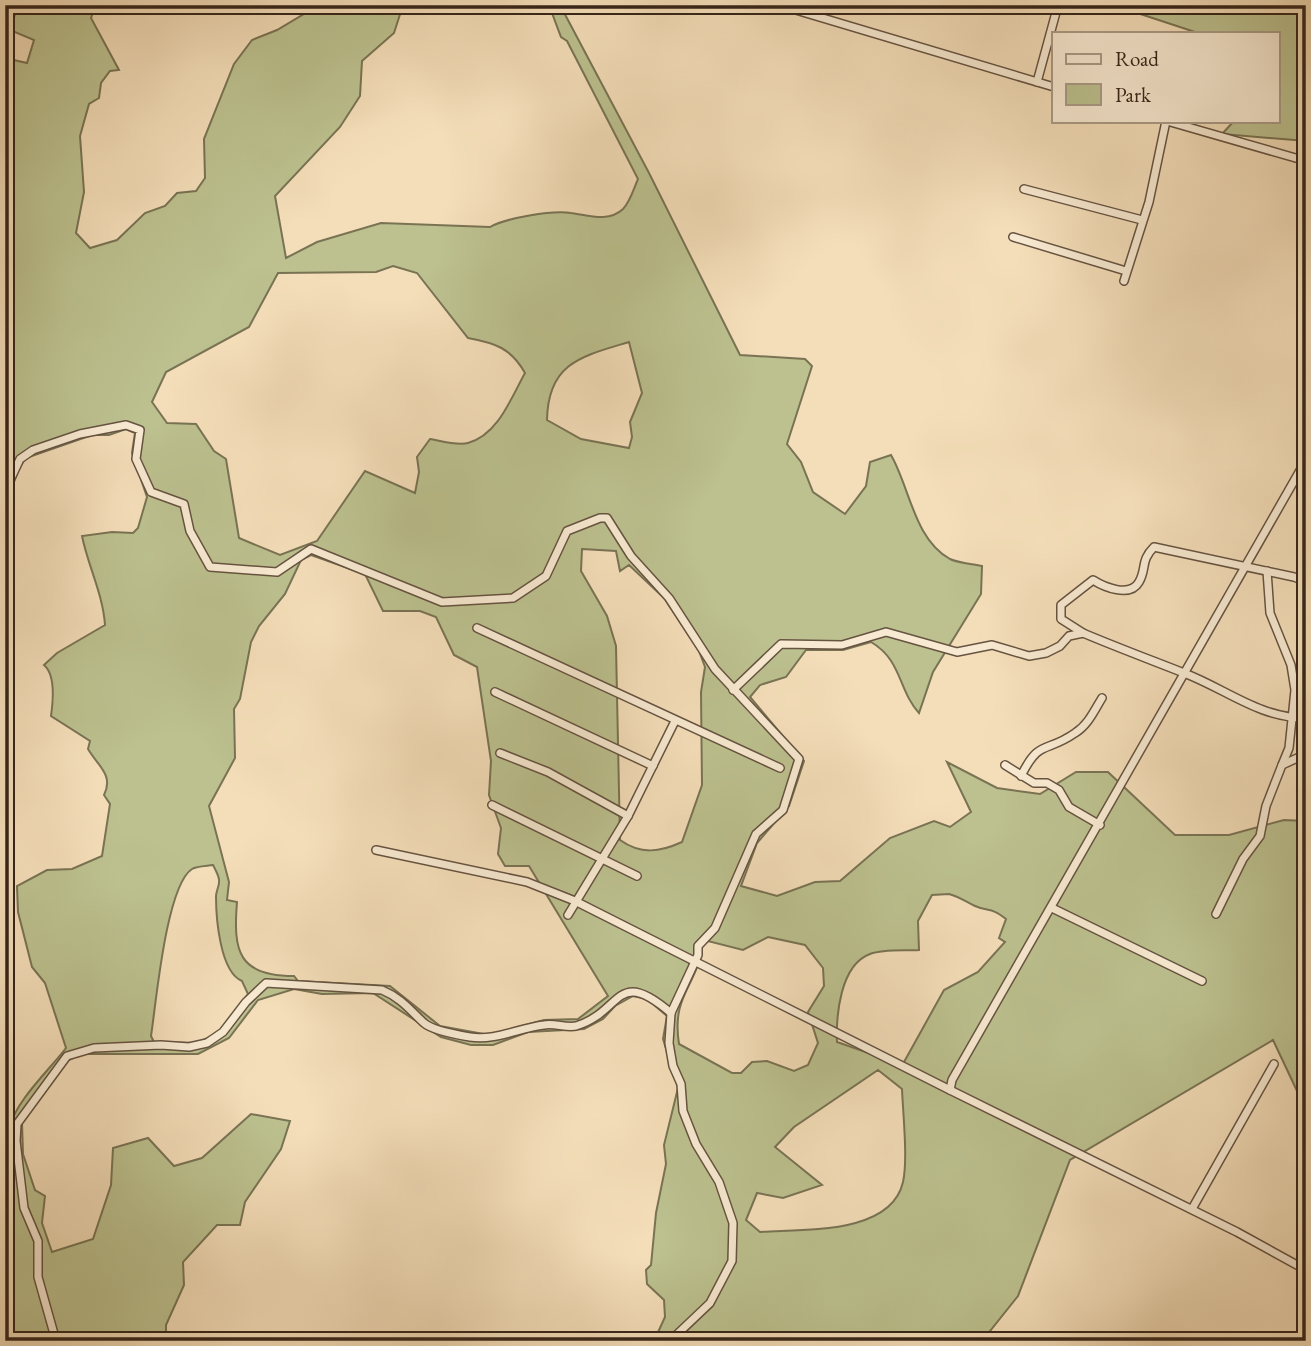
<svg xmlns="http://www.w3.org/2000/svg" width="1311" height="1346" viewBox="0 0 1311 1346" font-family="'EB Garamond',serif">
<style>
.green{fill:#bcc18f;stroke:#797354;stroke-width:2;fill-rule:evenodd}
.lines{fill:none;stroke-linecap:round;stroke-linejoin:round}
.minor-casing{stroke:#665341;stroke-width:10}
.minor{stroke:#f8ead2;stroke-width:7}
</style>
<rect width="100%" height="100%" fill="#f4deb9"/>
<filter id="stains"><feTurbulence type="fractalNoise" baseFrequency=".00286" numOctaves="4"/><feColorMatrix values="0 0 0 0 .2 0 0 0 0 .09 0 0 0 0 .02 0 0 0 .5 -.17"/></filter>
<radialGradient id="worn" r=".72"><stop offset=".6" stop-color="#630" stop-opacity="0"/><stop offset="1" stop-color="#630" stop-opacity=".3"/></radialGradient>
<!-- green -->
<g class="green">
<path d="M18,5H96L91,18L119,70L110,71L101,83L99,98L89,104L80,136L84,192L76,233L90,248L117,240L145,213L165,206L177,193L196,191L205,178L204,139L234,64L252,40L277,30L319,5H403L394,33L362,61L360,96L340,127L275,196L286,258L317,242L381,223L490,227C506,218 552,210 571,213C588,215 608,223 623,209C630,202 634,188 638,179L567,41L561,37L549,5H560L649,173L740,355L805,359L812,366L787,444L801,462L813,492L845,514L866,486L870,462L891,455C910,488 914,539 950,559C958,563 973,564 982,566L981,594L933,672L919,713C898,690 902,660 871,642L843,650H806L786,677L760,685L750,697L804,761L789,806L757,843L741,886L777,896L815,882L840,881L890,838L934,821L950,827L971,812L947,762L997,788L1040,794L1076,772H1108L1175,835H1229L1284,820L1306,821V1110L1273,1040L1070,1160L1018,1296L982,1341H654L665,1317L664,1300L647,1284L646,1270L651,1265L656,1213L666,1164L664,1145L678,1088L663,1039L667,1016L647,999L633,996L615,1006L603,1019L584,1029L528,1032L493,1045H471L441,1037L373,993L322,994L294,989L258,1000L229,1038L198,1054H80L66,1062L22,1123L23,1154L35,1190L45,1196L42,1223L52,1252L93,1239L111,1185L113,1148L148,1138L174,1166L202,1158L251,1114L290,1121L281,1149L245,1202L240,1225H217L183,1262L184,1285L166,1325V1341H5V1127L11,1126C13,1104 51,1068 66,1048L45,983L32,967L18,912L17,886L47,870L72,869L102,856L110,804L104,795C114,775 98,766 88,749L90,741L51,716C53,702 56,675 44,665L57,653L105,625C103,594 88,566 82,536L112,532L133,533L138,528L147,497L132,453L135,433L126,429L109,435H92L26,458L19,468L5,507V58L27,63L34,40L10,30ZM393,266L417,273L468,338C495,343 511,348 525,373C511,398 498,435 468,443C458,446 441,441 430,439L417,457L419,472L415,493L365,471L317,541L280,555L239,538L226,459L214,451L196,424L167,423L152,402L166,372L249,327L278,273L376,272ZM629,342L642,393L630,422L632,437L629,448L581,439L547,420C548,362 583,356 629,342ZM582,549L616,551L620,571L629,565L664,598L699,651L705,667L701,692L702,785L682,842C660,852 641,855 620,840L616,646L607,616L581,571ZM311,555L365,574L383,611H420L436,617L454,655L477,667L491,761L489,795L501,828L498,854L505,866H529L608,996L578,1019L544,1020L489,1035L440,1026L390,986L298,981L294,976C238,976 233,951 237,902L227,900L229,882L209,806L235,758L234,709L240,699L251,642L259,626L285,594L301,560ZM213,865C215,869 219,876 219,880C220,885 216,891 216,896C216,918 220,972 242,981L248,994L218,1033L197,1043L154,1042L151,1036C156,1004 166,886 192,869C197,866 207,866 213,865ZM949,894C960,897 966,902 975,906C989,912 991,907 1006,919L999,938L1005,942L978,972L944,990L904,1062L897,1063L837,1042C836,1016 840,965 870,954C884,949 904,951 919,950L918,921L932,895ZM768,937L805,945L823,968L824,986L808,1012L818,1043L808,1065L794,1071L767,1061L752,1062L741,1073H732L679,1044C671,994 698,986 702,945L708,941L743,950ZM878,1070L902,1089C903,1114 908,1160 903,1182C891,1235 803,1229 760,1232L746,1220L757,1193L783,1198L822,1185L775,1147L794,1127Z"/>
<polygon points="1113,5 1306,5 1306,141 1222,134 1234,121 1278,121 1278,33 1198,33"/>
</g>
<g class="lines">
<!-- minor casing -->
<g class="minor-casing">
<g id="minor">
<polyline points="779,5 1054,87"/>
<polyline points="1037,82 1058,5"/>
<polyline points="1167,121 1306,161"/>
<polyline points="1024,189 1142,220"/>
<polyline points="1013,237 1126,271"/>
<polyline points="1124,281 1149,202 1166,121"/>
<polyline points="1306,460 952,1080 950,1090 1237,1232 1306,1270"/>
<polyline points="5,491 20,459 33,450 80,434 126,425 140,430 136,459 151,492 184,504 190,531 210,567 277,572 311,549 442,602 513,598 546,576 567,531 600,518 607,518 631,556 669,598 715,669 799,759 783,810 756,834 715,928 698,946 698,955 671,1013 669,1043 673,1066 681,1084 683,1111 696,1144 719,1182 733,1223 732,1261 710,1303 670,1341"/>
<polyline points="1267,571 1270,613 1291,665 1295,690 1289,748 1282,765"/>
<polyline points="477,628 780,768"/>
<path d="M1083,633L1061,619V605L1093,580C1104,587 1130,598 1139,582C1147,568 1140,561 1154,547L1294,577L1306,582"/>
<path d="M733,690L781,644L842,645L886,632L957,652L992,645L1029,656L1046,653L1060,646L1069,636L1083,633C1116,647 1151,660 1184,673C1226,689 1259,718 1306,718"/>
<polyline points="495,692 653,766"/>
<polyline points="500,753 548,772 628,816"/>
<polyline points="1005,765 1034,783 1047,783 1059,790 1069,807 1100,825"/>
<path d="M1021,776C1040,738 1045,754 1075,733C1088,725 1094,711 1102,698"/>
<polyline points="492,805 637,876"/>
<polyline points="376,850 527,882 575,901 950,1090"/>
<polyline points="1052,908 1202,981"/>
<polyline points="1216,914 1243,859 1260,836 1266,806 1282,765 1306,754"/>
<polyline points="568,915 628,816 675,721"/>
<polyline points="1192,1209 1274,1064"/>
<path d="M56,1341L38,1277V1241L24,1208L16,1141L17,1124L67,1056L94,1048L161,1045L189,1047L207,1043L223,1032L246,1002L266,983L382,990C401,998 409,1009 424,1023C432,1030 458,1035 470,1037C495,1041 519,1028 544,1025C554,1023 566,1028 576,1026C623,1012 615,965 671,1013"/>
</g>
</g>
<!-- minor -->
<use href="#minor" class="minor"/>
</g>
<!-- margin -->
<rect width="1311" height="1346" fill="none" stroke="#f4deb9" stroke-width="28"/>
<rect x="7" y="7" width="1297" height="1332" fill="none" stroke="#362519" stroke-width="3.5"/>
<rect x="14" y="14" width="1283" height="1318" fill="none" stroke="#362519" stroke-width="2"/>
<!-- legend -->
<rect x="1052" y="32" width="228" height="91" fill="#f8ead2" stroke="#aa9b88" stroke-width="2"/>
<rect x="1066" y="54" width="35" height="10" fill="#f8ead2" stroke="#aa9b88" stroke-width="2"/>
<text x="1115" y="66" font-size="21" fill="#362519">Road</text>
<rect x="1066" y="84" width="35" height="21" fill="#bcc18f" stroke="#aa9b88" stroke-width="2"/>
<text x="1115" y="102" font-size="21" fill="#362519">Park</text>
<rect width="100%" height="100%" filter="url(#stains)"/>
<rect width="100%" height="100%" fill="url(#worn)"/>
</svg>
